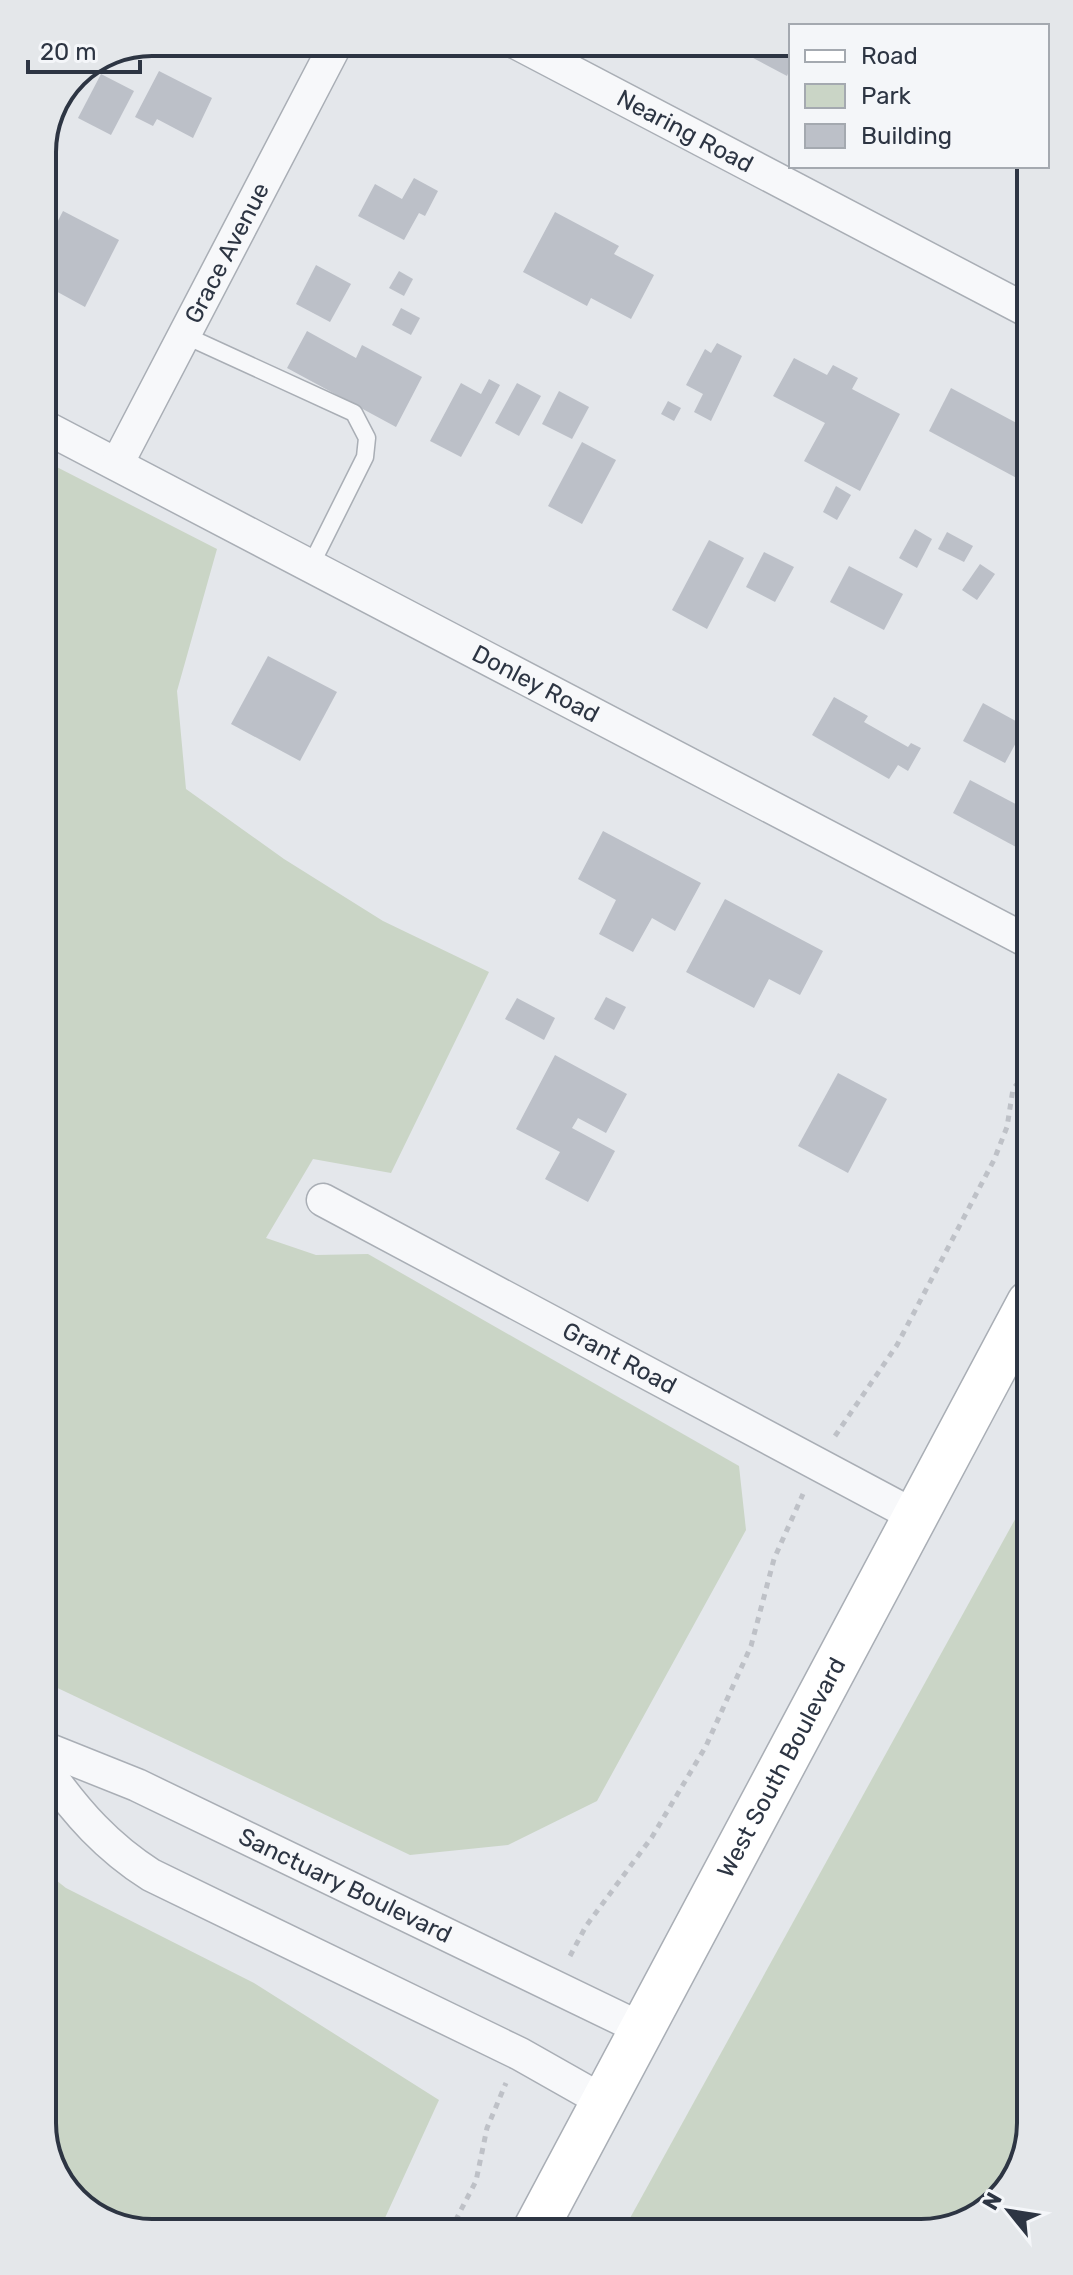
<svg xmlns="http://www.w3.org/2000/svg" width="1073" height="2275" viewBox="0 0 1073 2275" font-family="Rubik,sans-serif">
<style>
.green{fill:#cad5c6}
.building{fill:#bcc0c8}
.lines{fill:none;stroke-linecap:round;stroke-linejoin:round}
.lane-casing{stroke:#a9aeb5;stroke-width:19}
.street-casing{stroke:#a9aeb5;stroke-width:35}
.secondary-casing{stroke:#a9aeb5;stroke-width:47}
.path{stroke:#bec1c7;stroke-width:5;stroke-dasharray:6 6;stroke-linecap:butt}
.lane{stroke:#f7f8fa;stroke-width:16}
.street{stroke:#f7f8fa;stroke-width:32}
.secondary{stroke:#fff;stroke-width:44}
.labels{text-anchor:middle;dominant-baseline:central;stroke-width:8;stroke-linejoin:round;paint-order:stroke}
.street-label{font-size:24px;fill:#2d3543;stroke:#f4f6f9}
.rim{fill:none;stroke:#2d3543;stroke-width:4}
</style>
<rect width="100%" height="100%" fill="#e4e7eb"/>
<!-- green -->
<g class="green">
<polygon points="43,460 217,549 177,691 186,789 284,859 383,921 489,972 391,1173 313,1159 266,1238 316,1255 368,1254 739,1466 746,1530 597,1801 508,1845 410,1855 47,1683"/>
<polygon points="1029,1494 1031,2123 1009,2190 957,2227 624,2229"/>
<polygon points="47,1873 66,1888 254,1983 439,2100 379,2231 144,2233 85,2210 48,2159"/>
</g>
<!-- building -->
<g class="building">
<polygon points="723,42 791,42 791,67 787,76"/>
<polygon points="159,71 212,98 193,138 157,119 153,126 135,117"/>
<polygon points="101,74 134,91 111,135 78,118"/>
<polygon points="414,178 438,191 425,216 419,213 404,240 358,216 375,184 402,199"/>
<polygon points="63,211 119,240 85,307 43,284 43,250"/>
<polygon points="555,212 619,246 614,254 654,275 631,319 591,298 587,306 523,272"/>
<polygon points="316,265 351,284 330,322 296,304"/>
<polygon points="399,271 413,279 404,296 389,288"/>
<polygon points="401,308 420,318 411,335 392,325"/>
<polygon points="307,331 356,358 362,345 422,377 396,427 287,368"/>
<polygon points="717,343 742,356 711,421 694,412 703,394 686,385 705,349 711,353"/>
<polygon points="794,358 827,375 833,365 858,378 852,389 900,414 860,491 804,461 825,423 773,396"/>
<polygon points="489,379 500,385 461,457 430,441 461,383 481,394"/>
<polygon points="517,383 541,396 519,436 495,423"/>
<polygon points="951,388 1026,428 1026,483 929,431"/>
<polygon points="559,391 589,407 572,439 542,424"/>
<polygon points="668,401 681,408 674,421 661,414"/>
<polygon points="582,442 616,460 582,524 548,506"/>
<polygon points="836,486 851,495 837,520 823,512"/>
<polygon points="915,529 932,539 917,568 899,558"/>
<polygon points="947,532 973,546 964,562 938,549"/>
<polygon points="709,540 744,558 707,629 672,610"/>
<polygon points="764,552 794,567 775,602 746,587"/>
<polygon points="980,564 995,574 977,600 962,590"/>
<polygon points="849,566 903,594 884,630 830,602"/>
<polygon points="268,656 337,692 300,761 231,724"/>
<polygon points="834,697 868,716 864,722 908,747 911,743 921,748 908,771 898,765 889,779 812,735"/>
<polygon points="983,703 1025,726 1005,763 963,741"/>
<polygon points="970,780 1027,810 1027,825 1016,847 953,813"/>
<polygon points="603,831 701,883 675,931 652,918 633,952 599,934 616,900 578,879"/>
<polygon points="725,899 823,951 800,995 769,979 754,1008 686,972"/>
<polygon points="606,997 626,1007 614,1030 594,1019"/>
<polygon points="517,998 555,1018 544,1040 505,1019"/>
<polygon points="555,1055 627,1094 606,1133 578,1118 572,1128 615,1151 588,1202 545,1179 560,1152 516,1129"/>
<polygon points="838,1073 887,1099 848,1173 798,1146"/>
</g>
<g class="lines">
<!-- lane casing -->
<g class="lane-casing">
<polyline id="lane" points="184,335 354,413 367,438 365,457 311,565"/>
</g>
<!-- street casing -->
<g class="street-casing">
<g id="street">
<path id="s1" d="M515,42L1026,310"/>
<path id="s2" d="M43,426L1027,941"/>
<path id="s3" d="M117,464L337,42"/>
<path id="s4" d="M323,1200L915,1516"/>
<path id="s5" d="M47,1749L137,1785L642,2029"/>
<path d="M47,1771C77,1813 107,1847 151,1875L520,2054L603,2101"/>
</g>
</g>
<!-- secondary casing -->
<g class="secondary-casing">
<g id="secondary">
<path id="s6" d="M535,2230L1029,1303"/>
</g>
</g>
<!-- path -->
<g class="path">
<polyline points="835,1436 897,1345 994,1160 1007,1127 1013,1089 1028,1071"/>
<polyline points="570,1956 586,1926 652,1837 706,1746 751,1646 774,1559 803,1494"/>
<polyline points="450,2231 476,2181 487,2128 506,2083"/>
</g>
<!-- lane -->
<use href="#lane" class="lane"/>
<!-- street -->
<use href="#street" class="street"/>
<!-- secondary -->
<use href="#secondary" class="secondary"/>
</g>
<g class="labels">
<!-- street labels -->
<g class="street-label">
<text stroke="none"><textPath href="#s1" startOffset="192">Nearing Road</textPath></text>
<text stroke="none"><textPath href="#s3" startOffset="238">Grace Avenue</textPath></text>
<text stroke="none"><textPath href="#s2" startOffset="556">Donley Road</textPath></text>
<text stroke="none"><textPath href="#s4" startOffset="336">Grant Road</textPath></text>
<text stroke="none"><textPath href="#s6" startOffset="524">West South Boulevard</textPath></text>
<text stroke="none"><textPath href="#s5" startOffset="328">Sanctuary Boulevard</textPath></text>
</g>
</g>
<!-- crop -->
<path d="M0 0H1073V2275H0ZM152 56H921A96 96 0 0 1 1017 152V2123A96 96 0 0 1 921 2219H152A96 96 0 0 1 56 2123V152A96 96 0 0 1 152 56Z" fill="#e4e7ea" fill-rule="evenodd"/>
<path class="rim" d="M152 56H921A96 96 0 0 1 1017 152V2123A96 96 0 0 1 921 2219H152A96 96 0 0 1 56 2123V152A96 96 0 0 1 152 56Z"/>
<!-- legend -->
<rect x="789" y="24" width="260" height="144" fill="#f4f6f9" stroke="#a4a9b0" stroke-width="2"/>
<rect x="805" y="50" width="40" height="12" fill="#ffffff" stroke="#a4a9b0" stroke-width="2"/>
<text x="861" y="64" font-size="24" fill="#2d3543">Road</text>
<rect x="805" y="84" width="40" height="24" fill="#cad5c6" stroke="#a4a9b0" stroke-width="2"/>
<text x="861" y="104" font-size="24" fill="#2d3543">Park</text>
<rect x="805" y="124" width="40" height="24" fill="#bcc0c8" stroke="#a4a9b0" stroke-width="2"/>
<text x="861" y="144" font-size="24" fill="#2d3543">Building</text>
<!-- north arrow -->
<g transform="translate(1009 2211) rotate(300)" stroke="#f4f6f9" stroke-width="6" paint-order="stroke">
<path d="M0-6L14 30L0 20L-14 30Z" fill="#2d3543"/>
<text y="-12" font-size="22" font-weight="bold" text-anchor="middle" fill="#2d3543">N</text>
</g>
<!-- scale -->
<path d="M28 60v12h112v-12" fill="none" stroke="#2d3543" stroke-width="4"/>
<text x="40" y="60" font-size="24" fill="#2d3543" stroke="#f4f6f9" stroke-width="6" paint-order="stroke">20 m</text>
</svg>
